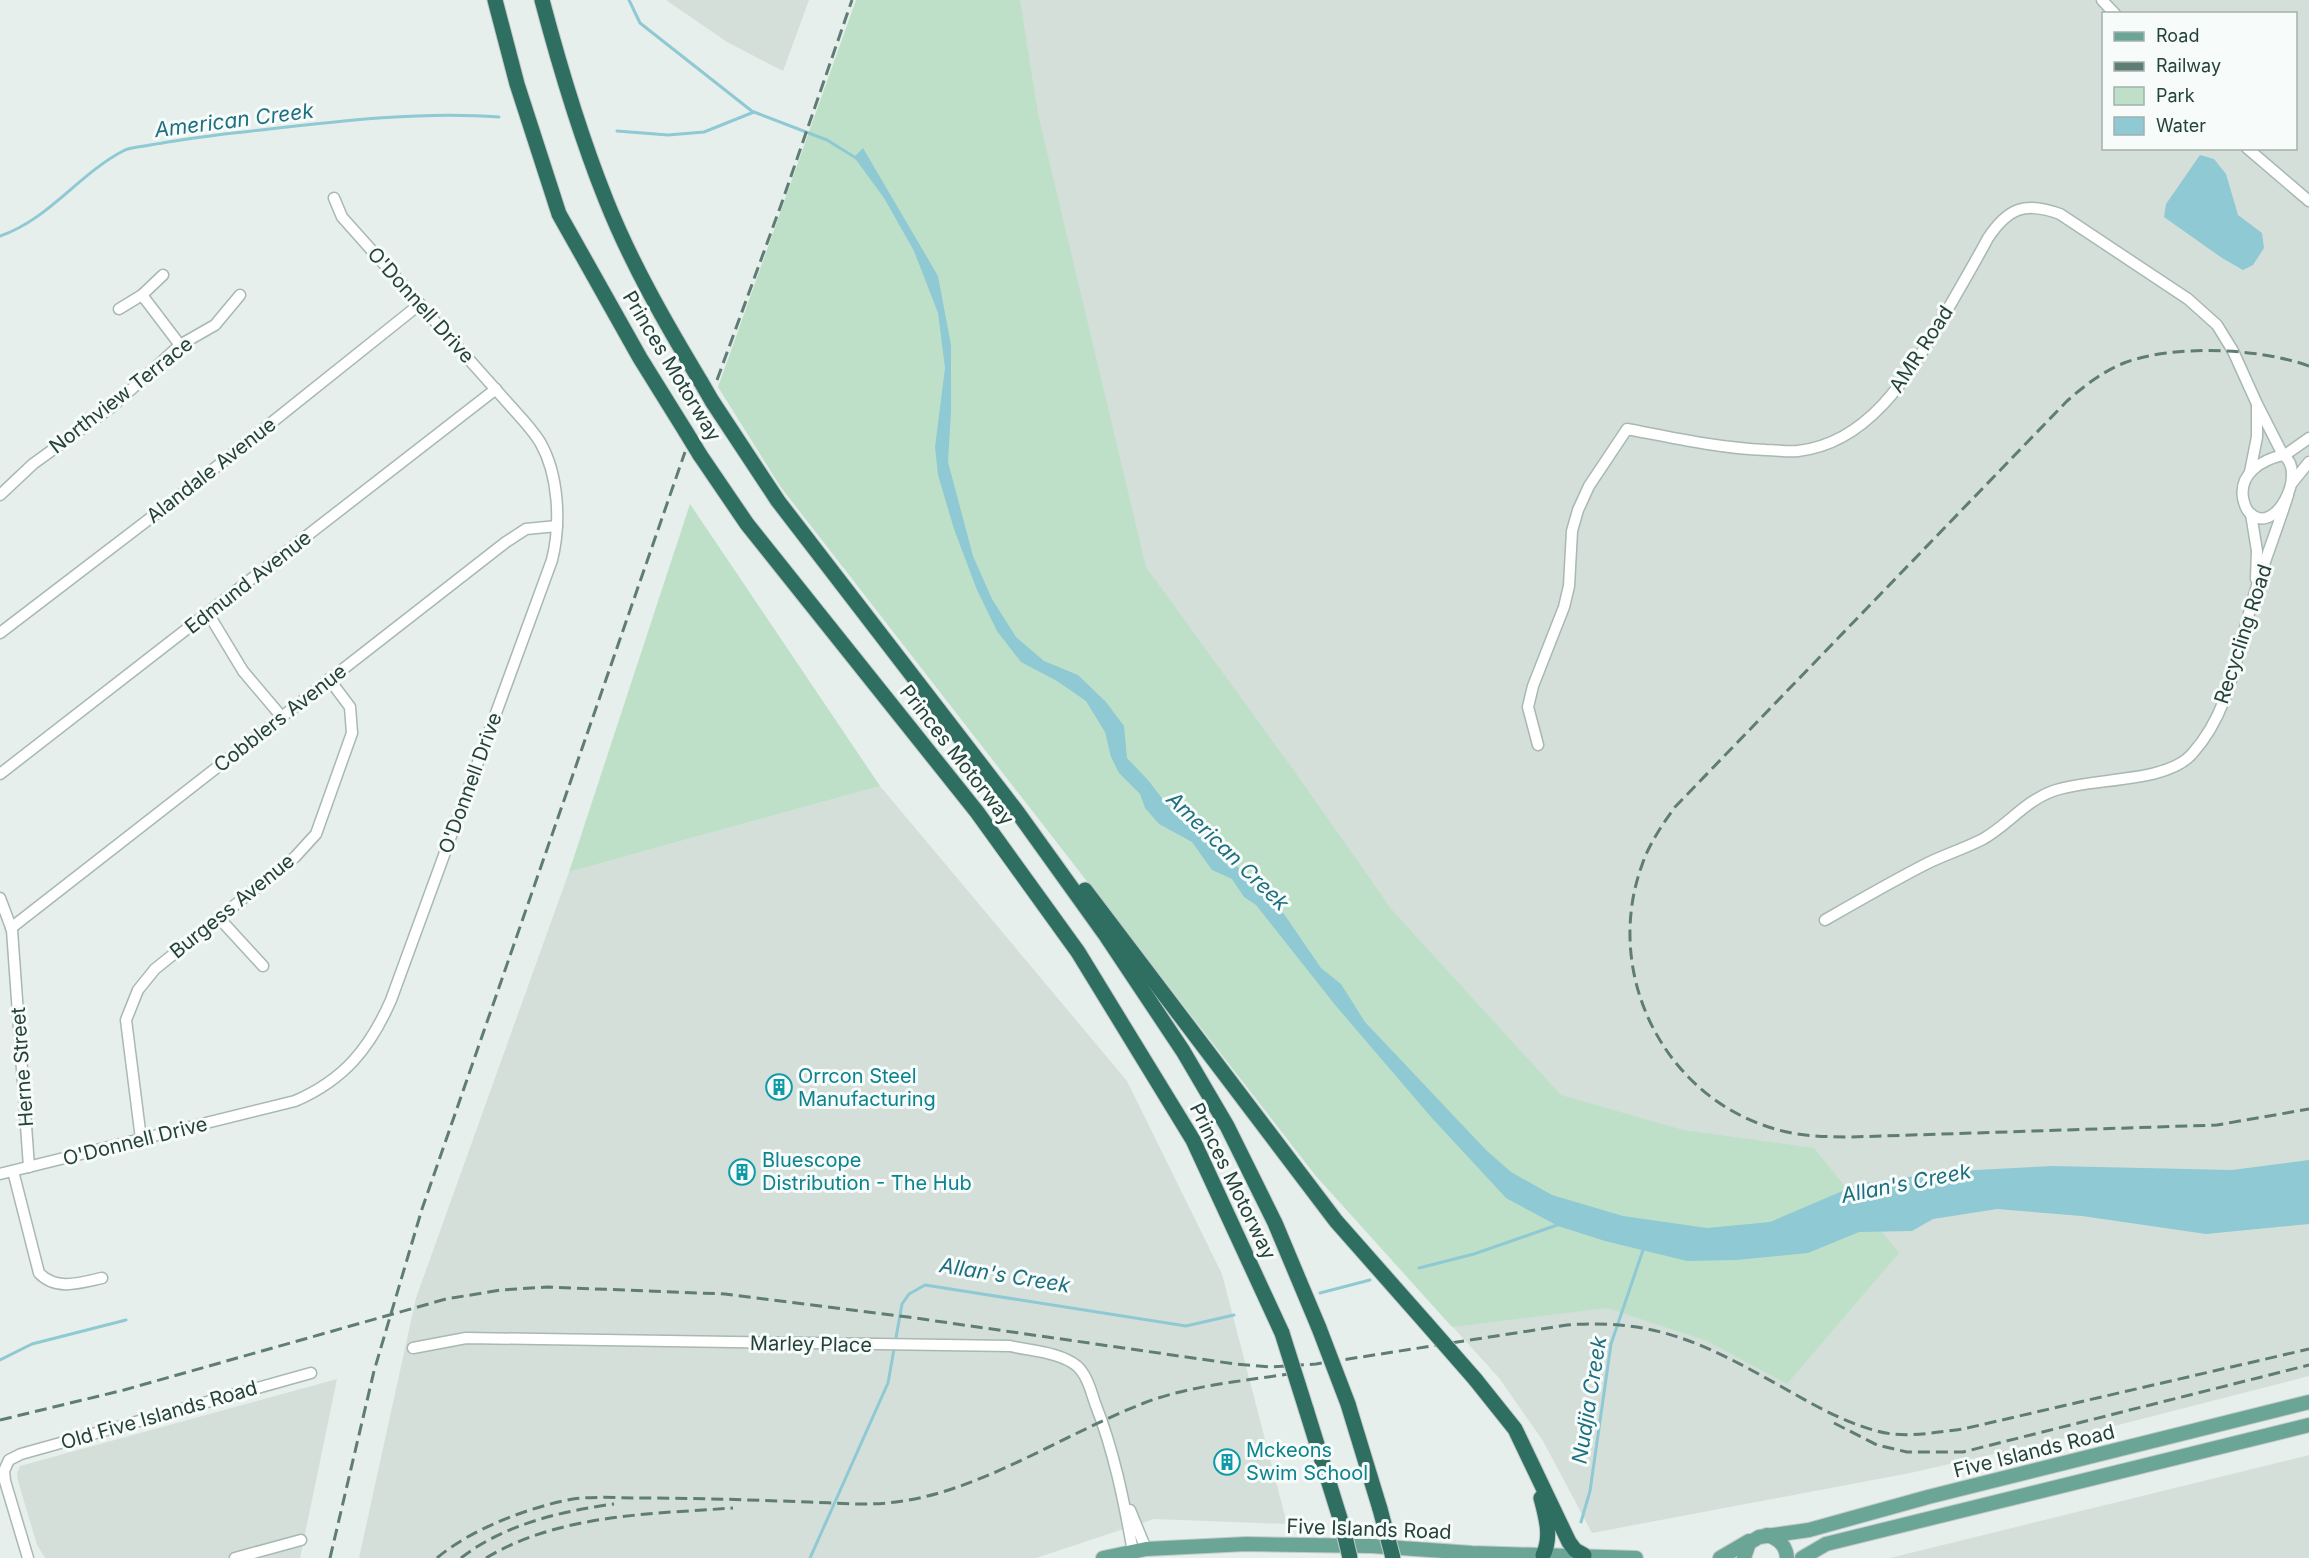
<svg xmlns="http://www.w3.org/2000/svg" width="2309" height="1558" viewBox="0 0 2309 1558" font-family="Inter,sans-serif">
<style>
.built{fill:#d4dfda;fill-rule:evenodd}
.green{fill:#bfe0c8}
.water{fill:#8ec9d4}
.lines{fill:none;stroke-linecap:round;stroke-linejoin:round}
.stream{stroke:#8ec9d4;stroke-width:3}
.minor-casing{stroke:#a8b8b2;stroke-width:13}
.major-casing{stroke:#c2cac8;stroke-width:16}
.highway-casing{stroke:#c2cac8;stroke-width:17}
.minor{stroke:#fff;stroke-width:10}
.major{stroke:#6aa596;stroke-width:14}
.highway{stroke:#2f6f62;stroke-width:15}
.rail{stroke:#5f7d75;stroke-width:3;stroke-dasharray:12 6;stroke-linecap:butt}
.highway-bridge-casing{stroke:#c2cac8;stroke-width:17;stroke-linecap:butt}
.highway-bridge{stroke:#2f6f62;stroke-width:15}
.labels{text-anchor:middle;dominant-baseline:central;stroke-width:6;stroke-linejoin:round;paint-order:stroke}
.street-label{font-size:20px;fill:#24423a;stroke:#f7fbf9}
.culture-label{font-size:20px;fill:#0d838f;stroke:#f7fbf9;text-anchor:start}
.water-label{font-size:21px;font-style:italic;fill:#1c6f80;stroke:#f7fbf9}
</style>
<rect width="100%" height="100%" fill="#e6efeb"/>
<!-- built -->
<g class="built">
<polygon points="666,0 809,0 783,71 727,42"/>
<path d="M860,0H2309V1376L2079,1435L1910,1473L1592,1533L1543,1441L1499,1378L1316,1176L780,486ZM2104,14H2296V148H2104Z"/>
<polygon points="880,786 1127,1081 1222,1274 1287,1524 1154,1519 1036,1558 359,1558 416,1298 569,872"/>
<polygon points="337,1379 300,1558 45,1558 37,1545 18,1481 17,1474 20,1466"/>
<polygon points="2309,1455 2309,1558 1890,1558"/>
</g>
<!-- green -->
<g class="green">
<polygon points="856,0 1020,0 1038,114 1146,567 1295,772 1392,910 1561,1095 1683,1130 1814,1148 1899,1253 1787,1384 1707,1341 1607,1308 1452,1327 1316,1176 780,486 718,387"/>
<polygon points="690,504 880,786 569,872"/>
</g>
<!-- water -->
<g class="water">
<polygon points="863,148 938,276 951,345 951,411 948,462 973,556 992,599 1016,637 1044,661 1078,675 1106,702 1124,726 1127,758 1148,780 1175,815 1199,833 1233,862 1284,914 1321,968 1341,984 1365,1022 1486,1150 1511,1172 1552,1195 1623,1216 1707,1228 1770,1222 1859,1184 1909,1177 1976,1170 2053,1166 2232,1170 2309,1160 2309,1224 2206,1234 2082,1216 1997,1209 1933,1219 1912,1231 1859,1232 1808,1253 1736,1260 1687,1261 1605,1241 1558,1226 1506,1198 1431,1117 1336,1006 1256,905 1244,897 1232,879 1212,870 1192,842 1159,824 1145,808 1140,794 1119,773 1111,757 1105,732 1086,701 1057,681 1021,662 997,631 977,590 954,529 938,475 935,447 945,368 938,313 914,251 884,198 854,157"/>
<polygon points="2200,155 2214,159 2226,174 2238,215 2262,233 2264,248 2253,265 2243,270 2222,258 2164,217 2166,204"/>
</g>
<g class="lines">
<!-- stream -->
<g class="stream">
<polyline points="629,0 640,23 753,112"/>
<polyline points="617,131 668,135 704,132 754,112 827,140 856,158"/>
<path d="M0,236C48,220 79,174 123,151C130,147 141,147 150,145C172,141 195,138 217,135C309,125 408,110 499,117"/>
<polyline points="1419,1268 1474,1254 1560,1224"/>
<polyline points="1320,1293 1370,1280"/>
<polyline points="0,1360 32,1344 126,1320"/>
<polyline points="1581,1522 1590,1491 1611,1344 1643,1250"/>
<polyline points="810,1558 888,1383 902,1304 909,1294 925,1285 1186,1326 1234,1315"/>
</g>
<!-- minor casing -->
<g class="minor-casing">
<g id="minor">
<polyline points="2102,0 2115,14"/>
<polyline points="2247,148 2309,201"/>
<polyline points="163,275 142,295 180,345"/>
<polyline points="119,309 142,295"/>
<path d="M2283,455C2309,472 2273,541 2248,511C2245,507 2244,503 2243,498C2239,473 2262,460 2283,455Z"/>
<polyline points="2285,455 2309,438"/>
<polyline points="2250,472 2257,437 2257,407"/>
<polyline points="2292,483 2309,462"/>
<polyline points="0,495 33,464 113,406 180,345 215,325 240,295"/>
<polyline points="2251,514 2257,551 2256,579"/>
<polyline points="208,613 243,671 281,716"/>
<polyline points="0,633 191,487 420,304"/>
<path d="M1538,745L1528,707L1533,686L1564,607L1569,586L1572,531L1578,510L1589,486L1627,429C1674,438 1719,448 1766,450C1777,450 1788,452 1798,451C1869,443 1908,376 1941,321C1957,293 1973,266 1988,238C2008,208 2025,201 2060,214L2188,299L2217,325L2233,351L2257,404L2283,455"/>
<polyline points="0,774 496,389"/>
<polyline points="0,898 12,930 29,1167"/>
<polyline points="219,918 263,966"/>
<path d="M1825,920C1858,901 1891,882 1924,865C1943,855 1964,849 1983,839C2008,825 2025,801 2053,791C2091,777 2165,784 2192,754C2231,711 2237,652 2253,599C2263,564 2277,530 2288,495"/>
<polyline points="11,928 506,542 526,529 557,526"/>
<polyline points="141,1139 126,1020 138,990 155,969 295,857 316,834 352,733 350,707 329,679"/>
<path d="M13,1171L39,1273C56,1291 80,1283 102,1278"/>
<path d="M0,1174L295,1101C344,1080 370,1048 391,1000L552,560C561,524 559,475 540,442C535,434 529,427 523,420L342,217L334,198"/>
<path d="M413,1348L466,1338L1010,1346C1031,1351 1060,1352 1077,1366C1087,1375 1091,1391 1095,1403C1114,1451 1124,1501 1133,1552"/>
<polyline points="1130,1510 1146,1549"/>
<polyline points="28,1558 5,1481 4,1471 9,1460 21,1454 311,1373"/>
<polyline points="235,1558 301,1540"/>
</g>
</g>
<!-- major casing -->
<g class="major-casing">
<g id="major">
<path d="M1767,1535C1779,1539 1786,1545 1787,1558"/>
<polyline points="1103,1558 1146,1549 1246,1544 1372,1546 1472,1553 1636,1558"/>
<polyline points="1720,1558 1749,1541"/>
<polyline points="1744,1558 1749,1543 1759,1537 1809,1530 1928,1497 2309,1402"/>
<polyline points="1802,1558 1826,1544 2309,1425"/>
</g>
</g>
<!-- highway casing -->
<g class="highway-casing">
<g id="highway">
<polyline points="495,0 517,84 559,214 640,358 686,432"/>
<path d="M542,0C560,68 580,135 606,200C631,263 666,324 701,382"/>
<polyline points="712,401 778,501 1018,813 1107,937 1183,1051 1227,1126 1275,1223 1319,1328"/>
<polyline points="700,455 747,524 977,812 1078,952 1193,1140 1282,1333"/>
<polyline points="1085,890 1336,1221 1426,1323"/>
<polyline points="1475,1379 1515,1429 1569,1542 1575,1550 1584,1555"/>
<polyline points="1348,1404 1380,1509"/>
<polyline points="1306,1409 1343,1528"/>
<path d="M1541,1498C1546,1517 1552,1537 1543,1555"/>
</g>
</g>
<!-- minor -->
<use href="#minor" class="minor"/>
<!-- major -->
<use href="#major" class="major"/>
<!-- highway -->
<use href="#highway" class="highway"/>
<!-- rail -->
<g class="rail">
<path d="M2309,366C2259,348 2174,344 2124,363C2102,372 2084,386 2067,401L1675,807C1662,825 1649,844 1642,865C1604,969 1659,1088 1763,1125C1792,1136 1821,1137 1852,1137L2217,1125L2309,1109"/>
<polyline points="717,380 781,205 852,0"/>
<path d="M0,1420L124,1390L446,1299L501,1290L547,1287L725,1294L908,1317L1235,1364L1271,1367L1316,1364L1567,1325C1656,1318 1707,1345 1782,1387C1812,1404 1843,1422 1877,1431C1905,1439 1935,1432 1963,1429L2309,1349"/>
<polyline points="1834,1423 1877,1445 1907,1452 1963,1452 2309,1365"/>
<polyline points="330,1558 374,1371 422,1209 685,452"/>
<path d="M437,1558C471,1529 529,1507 573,1499C596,1496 619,1498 641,1498C697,1498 753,1500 809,1502C838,1503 867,1506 896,1502C979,1492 1064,1434 1144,1403C1191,1385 1245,1381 1295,1373"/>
<path d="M461,1558C503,1525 561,1511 614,1504"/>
<path d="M486,1558C559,1514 651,1514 733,1508"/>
</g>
<!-- highway-bridge casing -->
<g class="highway-bridge-casing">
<g id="highway-bridge">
<polyline points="701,382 712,401"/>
<polyline points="686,432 700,455"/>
<polyline points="1426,1323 1475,1379"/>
<polyline points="1319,1328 1348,1404"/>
<polyline points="1282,1333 1306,1409"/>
<polyline points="1380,1509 1393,1558"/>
<polyline points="1343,1528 1350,1558"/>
</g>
</g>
<!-- highway-bridge -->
<use href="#highway-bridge" class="highway-bridge"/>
</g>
<!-- icons -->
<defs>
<g id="building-ring" transform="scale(1.35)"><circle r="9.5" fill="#f7fbf9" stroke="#0f9aa8" stroke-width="1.5"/><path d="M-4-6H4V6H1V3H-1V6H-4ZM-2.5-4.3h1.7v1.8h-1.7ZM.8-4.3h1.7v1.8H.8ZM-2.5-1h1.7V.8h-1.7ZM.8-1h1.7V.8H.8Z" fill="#0f9aa8"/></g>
</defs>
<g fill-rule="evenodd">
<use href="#building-ring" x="779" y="1087"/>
<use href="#building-ring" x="742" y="1172"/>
<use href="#building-ring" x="1227" y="1462"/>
</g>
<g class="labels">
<!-- street labels -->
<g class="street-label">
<text transform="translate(421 305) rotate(48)">O'Donnell Drive</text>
<text transform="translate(1921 349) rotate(-57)">AMR Road</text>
<text transform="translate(672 366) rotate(59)">Princes Motorway</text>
<text transform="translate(121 395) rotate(-38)">Northview Terrace</text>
<text transform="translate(211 470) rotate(-38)">Alandale Avenue</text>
<text transform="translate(248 582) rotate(-38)">Edmund Avenue</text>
<text transform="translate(2243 634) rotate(-72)">Recycling Road</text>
<text transform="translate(280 718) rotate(-38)">Cobblers Avenue</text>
<text transform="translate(957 755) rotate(52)">Princes Motorway</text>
<text transform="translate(470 783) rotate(-70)">O'Donnell Drive</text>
<text transform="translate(232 906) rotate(-39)">Burgess Avenue</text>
<text transform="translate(22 1067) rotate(-94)">Herne Street</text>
<text transform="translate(135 1141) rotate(-14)">O'Donnell Drive</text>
<text transform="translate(1233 1181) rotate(64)">Princes Motorway</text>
<text transform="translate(811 1344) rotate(1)">Marley Place</text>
<text transform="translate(159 1415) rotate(-16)">Old Five Islands Road</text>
<text transform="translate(2034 1451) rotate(-14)">Five Islands Road</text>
<text transform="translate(1369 1529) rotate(2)">Five Islands Road</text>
</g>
<!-- culture labels -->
<g class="culture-label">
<text x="798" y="1076">Orrcon Steel<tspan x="798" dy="23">Manufacturing</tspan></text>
<text x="762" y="1160">Bluescope<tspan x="762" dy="23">Distribution - The Hub</tspan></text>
<text x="1246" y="1450">Mckeons<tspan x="1246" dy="23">Swim School</tspan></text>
</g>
<!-- water labels -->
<g class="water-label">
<text transform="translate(234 120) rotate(-7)">American Creek</text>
<text transform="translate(1228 851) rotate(44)">American Creek</text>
<text transform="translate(1906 1183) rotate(-11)">Allan's Creek</text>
<text transform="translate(1005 1275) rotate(9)">Allan's Creek</text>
<text transform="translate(1589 1400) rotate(-81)">Nudjia Creek</text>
</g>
</g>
<!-- legend -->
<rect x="2102" y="12" width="195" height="138" fill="#f7fbf9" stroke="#a3b1ad" stroke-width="1.5"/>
<rect x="2114" y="32" width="30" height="9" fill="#6aa596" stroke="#a3b1ad" stroke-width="1.5"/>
<text x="2156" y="42" font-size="18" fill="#24423a">Road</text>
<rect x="2114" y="62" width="30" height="9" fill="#5f7d75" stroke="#a3b1ad" stroke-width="1.5"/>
<text x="2156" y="72" font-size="18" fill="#24423a">Railway</text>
<rect x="2114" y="87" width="30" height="18" fill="#bfe0c8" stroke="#a3b1ad" stroke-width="1.5"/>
<text x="2156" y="102" font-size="18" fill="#24423a">Park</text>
<rect x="2114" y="117" width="30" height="18" fill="#8ec9d4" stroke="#a3b1ad" stroke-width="1.5"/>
<text x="2156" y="132" font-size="18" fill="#24423a">Water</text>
</svg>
